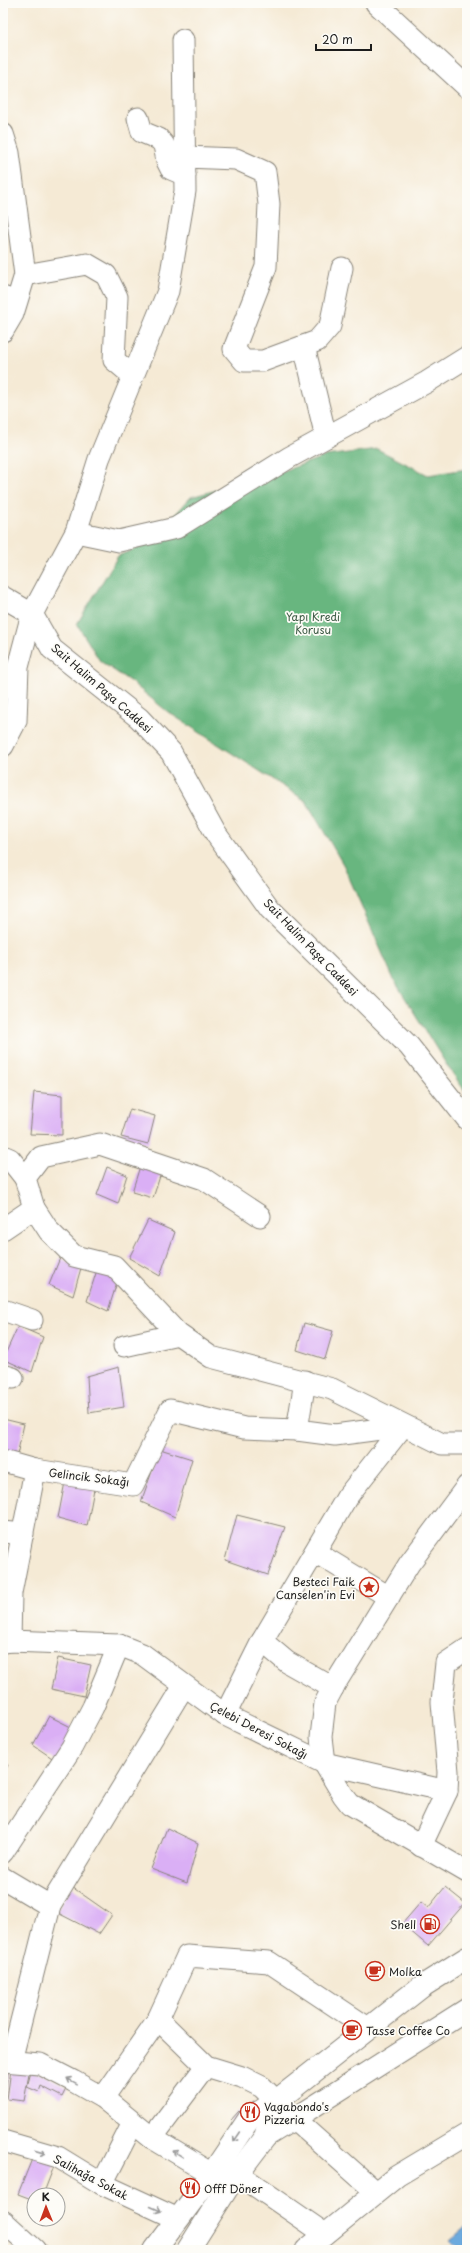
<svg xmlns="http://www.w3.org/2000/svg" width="470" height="2253" viewBox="0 0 470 2253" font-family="'Playpen Sans',sans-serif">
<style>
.forest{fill:#68b67f;stroke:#42694e}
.water{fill:#6caade;stroke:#44637d}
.building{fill:#daaff5}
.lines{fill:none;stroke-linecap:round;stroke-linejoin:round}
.service-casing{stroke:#888378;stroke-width:13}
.minor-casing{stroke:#888378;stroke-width:23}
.primary-casing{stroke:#888378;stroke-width:24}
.service{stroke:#fff;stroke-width:11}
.minor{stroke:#fff;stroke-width:21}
.primary{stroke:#fff;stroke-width:22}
.oneway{stroke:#999}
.labels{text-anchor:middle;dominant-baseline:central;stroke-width:3.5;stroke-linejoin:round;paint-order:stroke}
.park-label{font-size:11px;fill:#3f5c47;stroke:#fdfcf7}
.street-label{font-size:11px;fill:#1c1c1c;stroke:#fdfcf7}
.poi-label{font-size:11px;fill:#1c1c1c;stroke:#fdfcf7;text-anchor:start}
</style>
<rect width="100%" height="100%" fill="#fdfcf7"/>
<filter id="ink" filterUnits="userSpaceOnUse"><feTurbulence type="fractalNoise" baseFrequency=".025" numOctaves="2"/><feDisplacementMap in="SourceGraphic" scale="8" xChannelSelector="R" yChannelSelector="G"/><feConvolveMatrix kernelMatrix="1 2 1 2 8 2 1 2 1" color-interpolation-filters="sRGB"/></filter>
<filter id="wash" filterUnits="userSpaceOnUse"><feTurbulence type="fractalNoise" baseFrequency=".012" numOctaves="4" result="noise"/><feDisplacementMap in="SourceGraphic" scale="16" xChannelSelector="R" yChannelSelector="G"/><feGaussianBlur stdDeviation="0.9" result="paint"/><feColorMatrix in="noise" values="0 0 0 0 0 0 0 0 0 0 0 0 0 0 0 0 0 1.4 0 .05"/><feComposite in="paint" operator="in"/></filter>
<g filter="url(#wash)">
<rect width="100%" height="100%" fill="#f5ead5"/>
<!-- forest -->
<polygon class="forest" points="377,449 428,475 467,469 467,1094 446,1064 394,980 344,866 306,801 168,712 131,682 100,661 77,624 118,556 150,543 191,497 272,475 326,456"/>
<!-- water -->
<polygon class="water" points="467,2226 467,2250 455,2250 458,2247 450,2240"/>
<g id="blocks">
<!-- building -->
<g class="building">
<polygon points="34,1092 62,1095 62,1135 30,1134"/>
<polygon points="130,1109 155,1116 148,1144 121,1137"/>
<polygon points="140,1166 161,1173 153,1198 132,1192"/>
<polygon points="107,1167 127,1175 118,1204 97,1195"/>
<polygon points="148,1220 175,1232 160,1276 129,1258"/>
<polygon points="60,1258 81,1268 73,1296 49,1285"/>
<polygon points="97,1270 118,1279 108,1311 87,1301"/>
<polygon points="304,1323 333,1331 325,1359 297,1350"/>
<polygon points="18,1326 43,1337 32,1372 3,1359"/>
<polygon points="119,1367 124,1407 89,1413 87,1376"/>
<polygon points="3,1419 24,1424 17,1455 3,1451"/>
<polygon points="160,1449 192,1459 175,1517 141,1502"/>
<polygon points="65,1482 94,1489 87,1526 58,1518"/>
<polygon points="237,1515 285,1527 268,1575 225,1560"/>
<polygon points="58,1658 91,1665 84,1696 51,1689"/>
<polygon points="49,1716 75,1729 58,1762 33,1745"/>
<polygon points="3,1762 8,1765 3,1775"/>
<polygon points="167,1828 198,1843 187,1883 151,1869"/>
<polygon points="72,1887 112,1915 99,1934 56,1912"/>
<polygon points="445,1887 465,1903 428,1946 402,1924 421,1902 428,1908"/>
<polygon points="11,2069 30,2069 24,2101 7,2099"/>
<polygon points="3,2072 8,2072 3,2107"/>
<polygon points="31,2072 44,2075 67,2087 62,2097 41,2086 39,2092 27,2087"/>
<polygon points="239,2111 247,2117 237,2127 230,2121"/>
<polygon points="34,2154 56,2161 43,2195 34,2195 34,2200 18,2194"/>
<polygon points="189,2178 199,2184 191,2197 181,2191"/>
</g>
</g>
</g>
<g filter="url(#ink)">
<use href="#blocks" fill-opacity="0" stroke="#888378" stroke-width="1"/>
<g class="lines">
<!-- service casing -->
<g class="service-casing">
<polyline id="service" points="3,292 18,297"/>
</g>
<!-- minor casing -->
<g class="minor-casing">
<g id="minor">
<polyline points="376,3 467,87"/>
<polyline points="138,118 142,132 159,139 164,145 167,161 171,169 185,175"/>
<polyline points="3,134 9,153 25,275 13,314 3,331"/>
<polyline points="185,157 236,159 265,172 269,204 266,267 234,349 244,361 263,361 317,341 330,326 342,268"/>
<polyline points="25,275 87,264 106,275 117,297 114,360 133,376"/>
<polyline points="304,346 326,437"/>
<polyline points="76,532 119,541 176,528 290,457 427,382 467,357"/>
<polyline points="3,597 32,614 52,649 139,718 171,752 216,834 270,909 409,1046 467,1119"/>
<polyline points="3,746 16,721 18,667 32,614 76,532 99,459 168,291 185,191 183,40"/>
<polyline points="3,1156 10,1159 25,1178"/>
<polyline points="260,1216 204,1179 100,1144 41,1157 25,1178 34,1208 49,1231 74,1256 114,1266 178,1334 211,1357 332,1389 442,1444 467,1444"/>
<polyline points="3,1229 34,1208"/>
<polyline points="3,1310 32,1320"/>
<polyline points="124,1346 178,1334"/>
<polyline points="3,1375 13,1378"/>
<polyline points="297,1430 335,1435 403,1426"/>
<polyline points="3,1461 35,1470 11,1593 10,1641"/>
<polyline points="35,1470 133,1485 170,1410 244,1428 297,1430 305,1381"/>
<polyline points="467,1486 409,1564 335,1684 325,1703 321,1737 324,1763 343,1795 350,1804 467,1872"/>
<polyline points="3,1532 23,1534"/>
<polyline points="315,1552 389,1597"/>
<polyline points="3,1642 10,1641 119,1645 142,1654 225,1715 324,1763 447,1791 448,1772 442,1702 446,1663 467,1649"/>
<polyline points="333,1688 287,1662 262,1641 347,1497 403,1426"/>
<polyline points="225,1715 262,1641"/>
<polyline points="421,1846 447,1791"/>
<polyline points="3,1852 72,1747 93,1707 119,1645"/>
<polyline points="3,1878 50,1906 11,2061"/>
<polyline points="50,1906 184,1686"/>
<polyline points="3,2061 40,2064 73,2081 103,2098 152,2138 212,2174"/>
<polyline points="103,2098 158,2019"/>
<polyline points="265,2137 294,2119 262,2087 242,2077 206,2066 158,2019 187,1956 269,1962 368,2028"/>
<polyline points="152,2138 206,2066"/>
<polyline points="3,2141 58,2157 102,2184 178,2219"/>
<polyline points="238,2174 325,2234"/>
<polyline points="102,2184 133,2123"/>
<polyline points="376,2192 294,2119 467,2009"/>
<polyline points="3,2221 35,2250"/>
<polyline points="306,2250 397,2176 467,2134"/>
</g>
</g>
<!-- primary casing -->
<g class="primary-casing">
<g id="primary">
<polyline points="155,2250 212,2174 249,2119 275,2102 421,1987 467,1958"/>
<polyline points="188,2250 231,2182 265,2137 275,2102"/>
</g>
</g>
<!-- service -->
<use href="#service" class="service"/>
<!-- minor -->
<use href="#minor" class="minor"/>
<!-- primary -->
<use href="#primary" class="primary"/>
</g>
<!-- one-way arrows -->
<defs><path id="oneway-shaft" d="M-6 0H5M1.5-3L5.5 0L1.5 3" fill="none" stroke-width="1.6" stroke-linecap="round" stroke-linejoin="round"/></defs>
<g class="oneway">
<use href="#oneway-shaft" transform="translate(72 2081) rotate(-151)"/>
<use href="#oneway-shaft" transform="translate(237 2137) rotate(124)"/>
<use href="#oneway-shaft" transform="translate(40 2152) rotate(16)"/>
<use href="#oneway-shaft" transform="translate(178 2154) rotate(-149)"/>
<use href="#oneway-shaft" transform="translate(156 2209) rotate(24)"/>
</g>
</g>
<!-- icons -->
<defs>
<g id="sight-ring" transform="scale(1)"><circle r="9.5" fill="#fdfcf7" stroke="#c8321e" stroke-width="1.5"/><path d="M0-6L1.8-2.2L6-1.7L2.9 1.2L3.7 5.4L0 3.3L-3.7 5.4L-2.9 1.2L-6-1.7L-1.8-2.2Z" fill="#c8321e"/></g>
<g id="fuel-ring" transform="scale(1)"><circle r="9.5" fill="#fdfcf7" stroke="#c8321e" stroke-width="1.5"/><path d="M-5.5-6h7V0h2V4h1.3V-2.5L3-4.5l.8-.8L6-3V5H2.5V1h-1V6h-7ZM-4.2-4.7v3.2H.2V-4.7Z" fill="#c8321e"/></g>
<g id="cafe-ring" transform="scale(1)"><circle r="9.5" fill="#fdfcf7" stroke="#c8321e" stroke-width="1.5"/><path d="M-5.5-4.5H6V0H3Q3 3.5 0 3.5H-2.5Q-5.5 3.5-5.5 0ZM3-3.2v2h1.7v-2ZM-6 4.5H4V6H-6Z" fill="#c8321e"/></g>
<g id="restaurant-ring" transform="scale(1)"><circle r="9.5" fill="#fdfcf7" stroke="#c8321e" stroke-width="1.5"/><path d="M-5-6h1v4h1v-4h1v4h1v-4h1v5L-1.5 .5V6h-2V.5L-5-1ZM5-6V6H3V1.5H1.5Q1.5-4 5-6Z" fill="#c8321e"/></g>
</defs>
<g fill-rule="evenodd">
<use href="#sight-ring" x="369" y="1587"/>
<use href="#fuel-ring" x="430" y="1924"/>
<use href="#cafe-ring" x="375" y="1971"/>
<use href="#cafe-ring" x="352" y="2030"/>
<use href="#restaurant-ring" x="250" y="2112"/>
<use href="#restaurant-ring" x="190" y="2188"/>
</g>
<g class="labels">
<!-- park labels -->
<g class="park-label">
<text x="313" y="616">Yapı Kredi<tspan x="313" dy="13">Korusu</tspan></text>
</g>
<!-- street labels -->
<g class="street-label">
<text transform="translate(102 688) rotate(41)">Sait Halim Paşa Caddesi</text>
<text transform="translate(311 947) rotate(46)">Sait Halim Paşa Caddesi</text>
<text transform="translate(89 1477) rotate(7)">Gelincik Sokağı</text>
<text transform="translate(259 1730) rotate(28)">Çelebi Deresi Sokağı</text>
<text transform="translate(91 2177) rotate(28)">Salihağa Sokak</text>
</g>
<!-- poi labels -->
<g class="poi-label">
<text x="355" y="1581" text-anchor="end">Besteci Faik<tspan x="355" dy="13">Canselen'in Evi</tspan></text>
<text x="416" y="1924" text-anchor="end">Shell</text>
<text x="389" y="1971">Molka</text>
<text x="366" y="2030">Tasse Coffee Co</text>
<text x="264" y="2106">Vagabondo's<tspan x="264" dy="13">Pizzeria</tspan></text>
<text x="204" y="2188">Offf Döner</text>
</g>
</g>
<!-- margin -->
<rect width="470" height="2253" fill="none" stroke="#fdfcf7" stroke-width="16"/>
<!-- north arrow -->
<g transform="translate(46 2207) rotate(359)"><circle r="19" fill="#fdfcf7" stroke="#a3a29f"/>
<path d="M0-3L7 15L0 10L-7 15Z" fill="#c8321e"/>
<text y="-6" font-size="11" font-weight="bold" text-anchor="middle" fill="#1c1c1c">K</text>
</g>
<!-- scale -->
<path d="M316 44v6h55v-6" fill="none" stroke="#1c1c1c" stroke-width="2"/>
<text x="322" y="44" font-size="12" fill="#1c1c1c" stroke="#fdfcf7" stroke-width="3" paint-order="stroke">20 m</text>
</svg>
